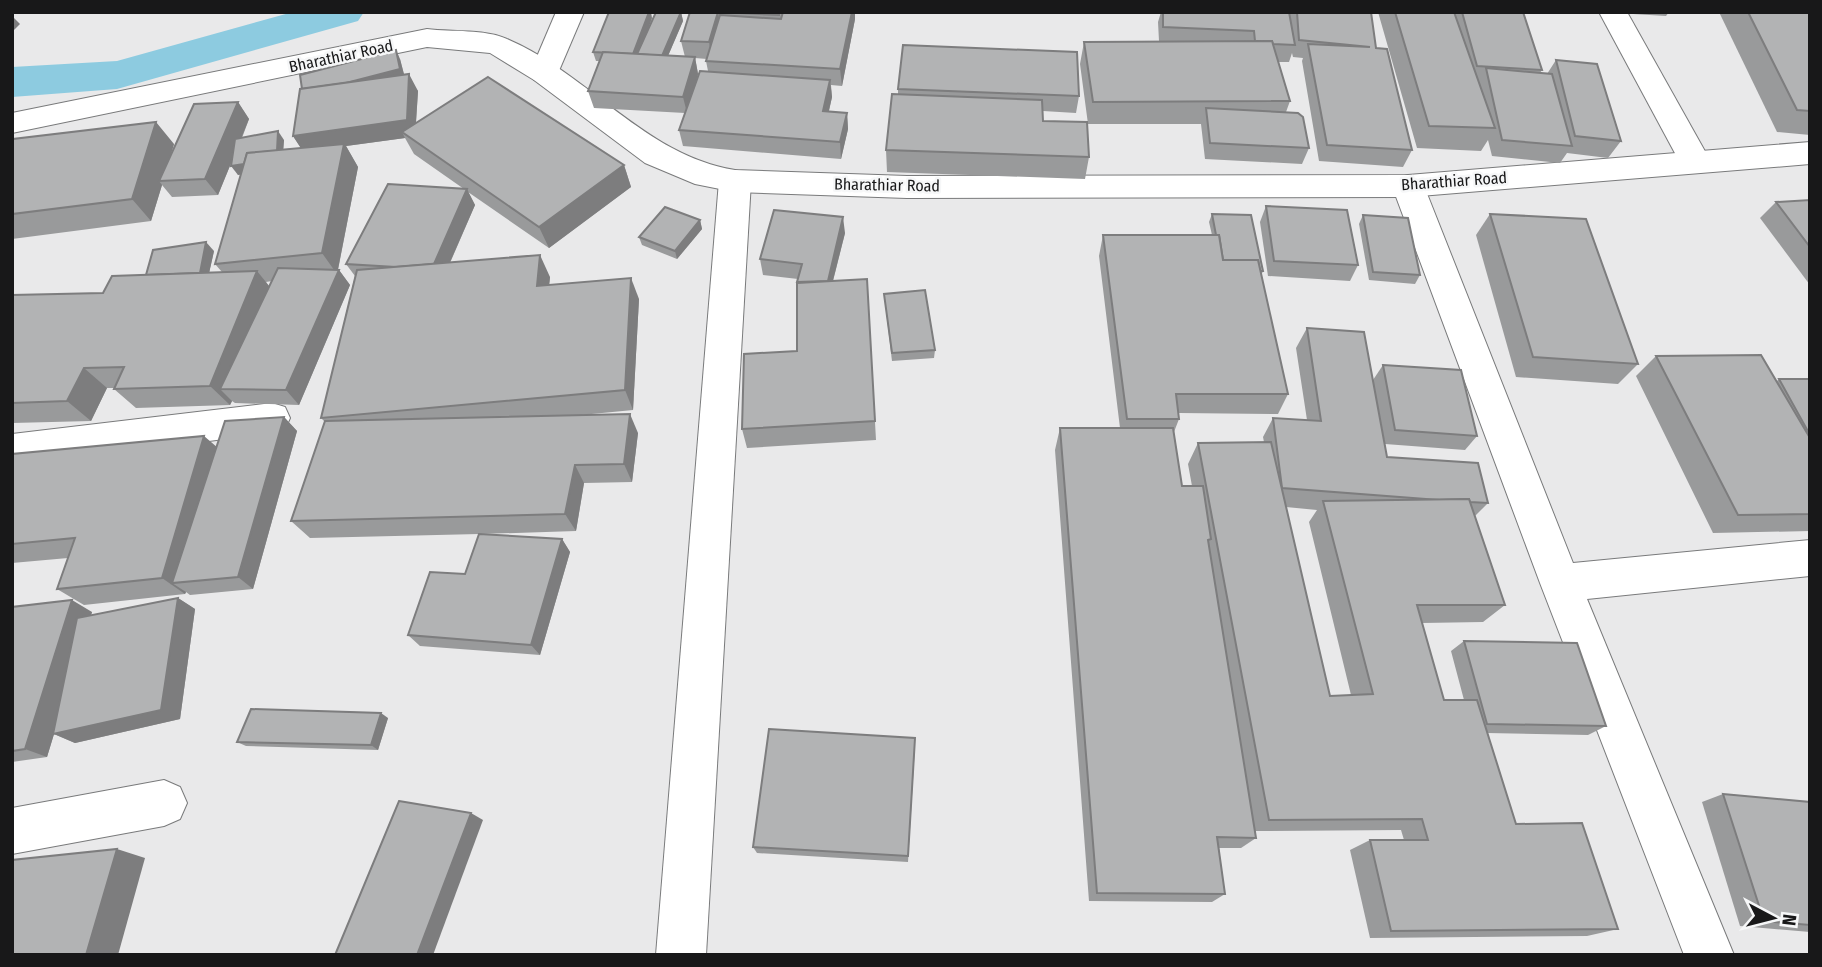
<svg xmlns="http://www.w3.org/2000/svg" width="1822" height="967" viewBox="0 0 1822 967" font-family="'Fira Sans Condensed',sans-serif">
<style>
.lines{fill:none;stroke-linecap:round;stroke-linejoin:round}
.canal{fill:#8dcbe0;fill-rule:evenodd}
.minor-casing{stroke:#797a7b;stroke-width:2}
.major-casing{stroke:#797a7b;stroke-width:2}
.minor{fill:#fff;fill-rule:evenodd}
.major{fill:#fff;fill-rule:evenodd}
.wall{fill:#999a9b;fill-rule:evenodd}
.shaded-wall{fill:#7d7d7e}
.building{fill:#b2b3b4;stroke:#7d7d7e;stroke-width:2}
.labels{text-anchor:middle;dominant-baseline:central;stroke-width:5;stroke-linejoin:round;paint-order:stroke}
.far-street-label{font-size:16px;fill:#181819;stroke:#f6f7f8}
</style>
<rect width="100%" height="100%" fill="#e9e9ea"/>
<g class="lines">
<!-- canal -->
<polygon class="canal" points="293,12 364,12 358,21 117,89 12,97 12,67 117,61"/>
<!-- minor casing -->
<g class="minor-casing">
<g id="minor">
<polygon points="556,12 584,12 558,73 554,80 544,82 534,80 530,73"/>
<polygon points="1599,12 1627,12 1711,162 1706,170 1695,173 1684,170"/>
<polygon points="735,170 746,173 751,181 706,955 656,955 719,181 724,173"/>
<polygon points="1408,175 1419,178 1424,186 1573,563 1810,540 1810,576 1587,599 1734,955 1684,955 1540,583 1392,186 1397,178"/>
<polygon points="272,403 285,407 290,418 285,429 272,433 12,466 12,434"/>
<polygon points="164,780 180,787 187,803 180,819 164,826 12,854 12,808"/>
</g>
</g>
<!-- major casing -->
<g class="major-casing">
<path id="major" d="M427,29C452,32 485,29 507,39C589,74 644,155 735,170L907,176L1408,175L1810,142V164L1408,197L907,198L735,192L695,184L645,163L534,80L490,53L427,47L12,133V113Z"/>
</g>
<!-- minor -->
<use href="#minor" class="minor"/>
<!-- major -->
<use href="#major" class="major"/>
</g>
<!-- wall -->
<g class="wall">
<path d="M681,12L683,21L668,56L685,57L681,41L690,12H855V19L842,86L831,85L832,97L829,111L847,113L848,129L841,159L683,146L679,130L685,113L594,108L588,91L600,61H596L593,52L652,18L648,29ZM695,58L707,59L706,61L708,71L698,74Z"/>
<polygon points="1161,12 1289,12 1290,19 1290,12 1371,12 1376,48 1412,150 1403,167 1319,161 1302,61 1303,58 1293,57 1292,53 1289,62 1278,62 1290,101 1286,112 1309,148 1302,164 1205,159 1201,124 1088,124 1080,64 1084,42 1159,41 1158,22"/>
<polygon points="1378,12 1523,12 1542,70 1540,73 1547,74 1556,60 1621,141 1608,158 1567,153 1560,163 1492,156 1488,140 1481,151 1417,148"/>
<polygon points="1632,12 1669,12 1666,16 1633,14"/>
<polygon points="1719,12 1810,12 1810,135 1777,132"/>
<path d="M400,59L404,75L418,91L416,123L624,165L631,187L549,248L468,192L475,205L450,263L550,277L549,285L639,299L633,410L571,416L638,433L632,482L584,483L576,531L480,534L562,539L570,552L540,655L420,646L408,635L465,574L479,534L310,538L291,521L325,422L321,418L355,276L346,264L464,189L414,154L405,138L346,146L358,167L338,270H339L350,285L299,405L235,403L232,401L230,405L136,408L114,389L115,388H107L91,421L12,423V295L103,293L146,275L214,251L209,273L222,272L215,264L241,174L238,175L232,161L218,195L172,197L162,185L151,221L12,239V142L174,144L170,157L238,102L249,119L242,138L284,140L283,150L301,148L293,136ZM272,281L269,287L266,282Z"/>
<polygon points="898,89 1079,96 1076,113 1043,111 1043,121 1089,157 1085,179 887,172 886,150 898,95"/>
<polygon points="1810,200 1810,285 1760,218 1776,202"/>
<polygon points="1266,206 1358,265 1350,281 1268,276 1260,222"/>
<path d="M1212,214L1263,271L1261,276L1288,394L1278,414L1179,413V419L1174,432L1182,486H1192L1188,464L1198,443L1264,442L1263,437L1273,418L1307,420L1296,348L1307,328L1387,457L1488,503L1475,516L1505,605L1483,622L1422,623L1444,700H1464L1451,651L1464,641L1606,726L1588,735L1487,733L1516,824L1618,929L1587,936L1370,938L1350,850L1370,840H1404L1401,830L1255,831L1256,838L1241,848H1219L1225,894L1212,902L1089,901L1055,450L1060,428H1120L1099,256L1103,235H1212L1209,222ZM1286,507L1317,510L1309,522L1351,695L1330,696Z"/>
<polygon points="1490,214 1638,364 1618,384 1516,377 1476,235"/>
<polygon points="1363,215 1420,275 1415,284 1369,280 1359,224"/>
<polygon points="700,220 702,229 677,259 642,245 639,237"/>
<polygon points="845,233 833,281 867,279 876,440 747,448 742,429 797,351 798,279 763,275 760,259"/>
<polygon points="884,294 935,350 934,358 892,361"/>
<polygon points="1656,356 1777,381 1779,379 1810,379 1810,531 1713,533 1636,376"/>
<polygon points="1383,365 1477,436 1465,450 1385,444 1373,380"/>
<polygon points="284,417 297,431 253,589 190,595 186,592 185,594 84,605 57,589 68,558 12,563 12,454 217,447"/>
<polygon points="178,598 195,609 180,719 75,743 54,734 47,757 12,762 12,607 92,612 91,615"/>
<polygon points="388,718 378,750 246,746 237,742"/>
<polygon points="915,747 908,862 757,853 753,847"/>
<polygon points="1723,794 1810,802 1810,932 1740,926 1702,802"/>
</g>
<!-- shaded-wall -->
<g class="shaded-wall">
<polygon points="649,12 651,12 652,18 637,60 633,55"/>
<polygon points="681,12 683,21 661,72 659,63"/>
<polygon points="718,12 721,29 712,59 709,42"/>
<polygon points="852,12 855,12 855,19 842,86 840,69"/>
<polygon points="12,16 20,24 12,32"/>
<polygon points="396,50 400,59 405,78 308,103"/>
<polygon points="695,57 698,74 687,113 683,97"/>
<polygon points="409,74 418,91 415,136 402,132 405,138 346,146 358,167 337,274 322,253 304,153 293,136"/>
<polygon points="830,80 832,97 825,127 823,111"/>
<polygon points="238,102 249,119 218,195 205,179"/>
<polygon points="847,113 848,129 841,159 840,142"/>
<polygon points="156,122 174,144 163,181 159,181 162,185 151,221 132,199"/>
<polygon points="278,131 284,140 282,167 238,175 231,166"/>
<polygon points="624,165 631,187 549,248 539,227"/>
<polygon points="467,189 475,205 440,285 431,269"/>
<polygon points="843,217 845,233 828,300 827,285"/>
<polygon points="700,220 702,229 677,259 675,251"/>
<polygon points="206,242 214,251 206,287 198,279"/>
<polygon points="540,255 550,277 547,307 537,286"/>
<polygon points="339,270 350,285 299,405 286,390"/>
<polygon points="257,271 274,292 220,389 232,401 230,405 210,386"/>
<polygon points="631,278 639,299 633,410 625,390"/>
<polygon points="84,368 107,388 91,421 67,401"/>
<polygon points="630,414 638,433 632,482 624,464"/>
<polygon points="284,417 297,431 253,589 238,577"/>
<polygon points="204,436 225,454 172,583 186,592 185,594 162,578"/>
<polygon points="575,465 584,483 576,531 565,514"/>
<polygon points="562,539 570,552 540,655 531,645"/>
<polygon points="178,598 195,609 180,719 75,743 54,734 47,757 25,749 72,600 92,612 55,733"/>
<polygon points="381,713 388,718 378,750 371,745"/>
<polygon points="471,813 483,820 433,955 417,955"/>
<polygon points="117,849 145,858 118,955 86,955"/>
</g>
<!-- building -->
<g class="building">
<polygon points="609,12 649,12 633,54 593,52"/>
<polygon points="656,12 681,12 662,56 637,54"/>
<polygon points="690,12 718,12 709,42 681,41"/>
<polygon points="720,12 779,12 779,15"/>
<polygon points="783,12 852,12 840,69 706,61 720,15 781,19"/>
<polygon points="1163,12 1289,12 1295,45 1273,44 1272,41 1255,41 1254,31 1163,27"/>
<polygon points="1297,12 1371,12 1376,48 1387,49 1412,150 1327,145 1308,44 1370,47 1299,40"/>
<polygon points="1395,12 1454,12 1495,128 1429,126"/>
<polygon points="1462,12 1523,12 1542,70 1477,66"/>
<polygon points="1748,12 1810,12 1810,111 1797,110"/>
<polygon points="1272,41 1290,101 1093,102 1084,42"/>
<polygon points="903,45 1077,52 1079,96 898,89"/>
<polygon points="396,50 400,69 346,83 302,89 300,75"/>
<polygon points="603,52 695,57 683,97 588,91"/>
<polygon points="1556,60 1597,64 1621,141 1575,136"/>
<polygon points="1486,68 1552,74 1572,146 1502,140"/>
<polygon points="700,71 830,80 823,111 847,113 840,142 679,130"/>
<polygon points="409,74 407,120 293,136 300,89"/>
<polygon points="488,77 624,165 539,227 402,132"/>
<polygon points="892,94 1042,100 1043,121 1087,122 1089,157 886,150"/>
<polygon points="238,102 205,179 159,181 194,104"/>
<polygon points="1206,108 1298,113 1303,117 1309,148 1210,143"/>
<polygon points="156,122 132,199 12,214 12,142 13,139"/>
<polygon points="278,131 277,151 247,153 244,164 231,166 235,139"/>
<polygon points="344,144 322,253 215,264 247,153"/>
<polygon points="388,184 467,189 434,264 396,267 346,264"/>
<polygon points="1810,200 1810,247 1776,202"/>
<polygon points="1266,206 1347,210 1358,265 1274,261"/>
<polygon points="665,207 700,220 675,251 639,237"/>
<polygon points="774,210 843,217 828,281 797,282 802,264 760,259"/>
<polygon points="1212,214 1251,215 1263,271 1260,271 1258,260 1223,260 1219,235 1216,235"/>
<polygon points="1490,214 1586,219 1638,364 1533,357"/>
<polygon points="1363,215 1408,218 1420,275 1373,272"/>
<polygon points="1103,235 1219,235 1223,260 1258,260 1288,394 1176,394 1179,419 1127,419"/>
<polygon points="206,242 200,273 146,275 153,250"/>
<polygon points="540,255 537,286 631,278 625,390 321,418 357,270"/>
<polygon points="278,268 339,270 286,390 220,389"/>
<polygon points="257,271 210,386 114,389 124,367 84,368 67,401 12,403 12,295 103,293 112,276"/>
<polygon points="867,279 875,421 742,429 744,354 797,351 797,283"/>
<polygon points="925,290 935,350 892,353 884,294"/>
<polygon points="1307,328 1364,332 1387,457 1478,463 1488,503 1470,502 1469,499 1439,500 1282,488 1273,418 1321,421"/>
<polygon points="1761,355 1810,438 1810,514 1738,515 1656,356"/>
<polygon points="1383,365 1461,370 1477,436 1395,430"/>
<polygon points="1779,379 1810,379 1810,435"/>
<polygon points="630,414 624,464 575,465 565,514 291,521 325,421"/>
<polygon points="284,417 238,577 172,583 225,421"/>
<polygon points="1060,428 1173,428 1182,486 1203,486 1211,539 1208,540 1256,838 1217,837 1225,894 1097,893"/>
<polygon points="204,436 162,578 57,589 75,538 12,544 12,454"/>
<polygon points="1271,442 1330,696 1373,694 1323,501 1469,499 1505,605 1417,605 1444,700 1477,700 1516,824 1582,823 1618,929 1391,931 1370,840 1428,840 1422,819 1269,820 1198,443"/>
<polygon points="479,534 562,539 531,645 408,635 430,572 465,574"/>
<polygon points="178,598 161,710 53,734 77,618"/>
<polygon points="72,600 25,749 12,751 12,607"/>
<polygon points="1464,641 1577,643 1606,726 1487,724"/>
<polygon points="251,709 381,713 371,745 237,742"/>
<polygon points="769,729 915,738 908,856 753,847"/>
<polygon points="1723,794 1810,802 1810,925 1764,921"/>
<polygon points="399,801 471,813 417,955 335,955"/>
<polygon points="117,849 86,955 12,955 12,860"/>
</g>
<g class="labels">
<!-- far-street labels -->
<g class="far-street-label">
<text transform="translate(341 56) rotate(-12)">Bharathiar Road</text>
<text transform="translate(1454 181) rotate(-4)">Bharathiar Road</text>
<text transform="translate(887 185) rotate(1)">Bharathiar Road</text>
</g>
</g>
<!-- border -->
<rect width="1822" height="967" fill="none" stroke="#181819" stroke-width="28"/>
<!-- north arrow -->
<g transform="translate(1773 918) rotate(97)" stroke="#f6f7f8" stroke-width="5" paint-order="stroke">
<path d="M0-5L12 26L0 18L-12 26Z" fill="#181819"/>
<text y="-10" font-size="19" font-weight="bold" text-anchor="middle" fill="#181819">N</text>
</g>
</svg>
